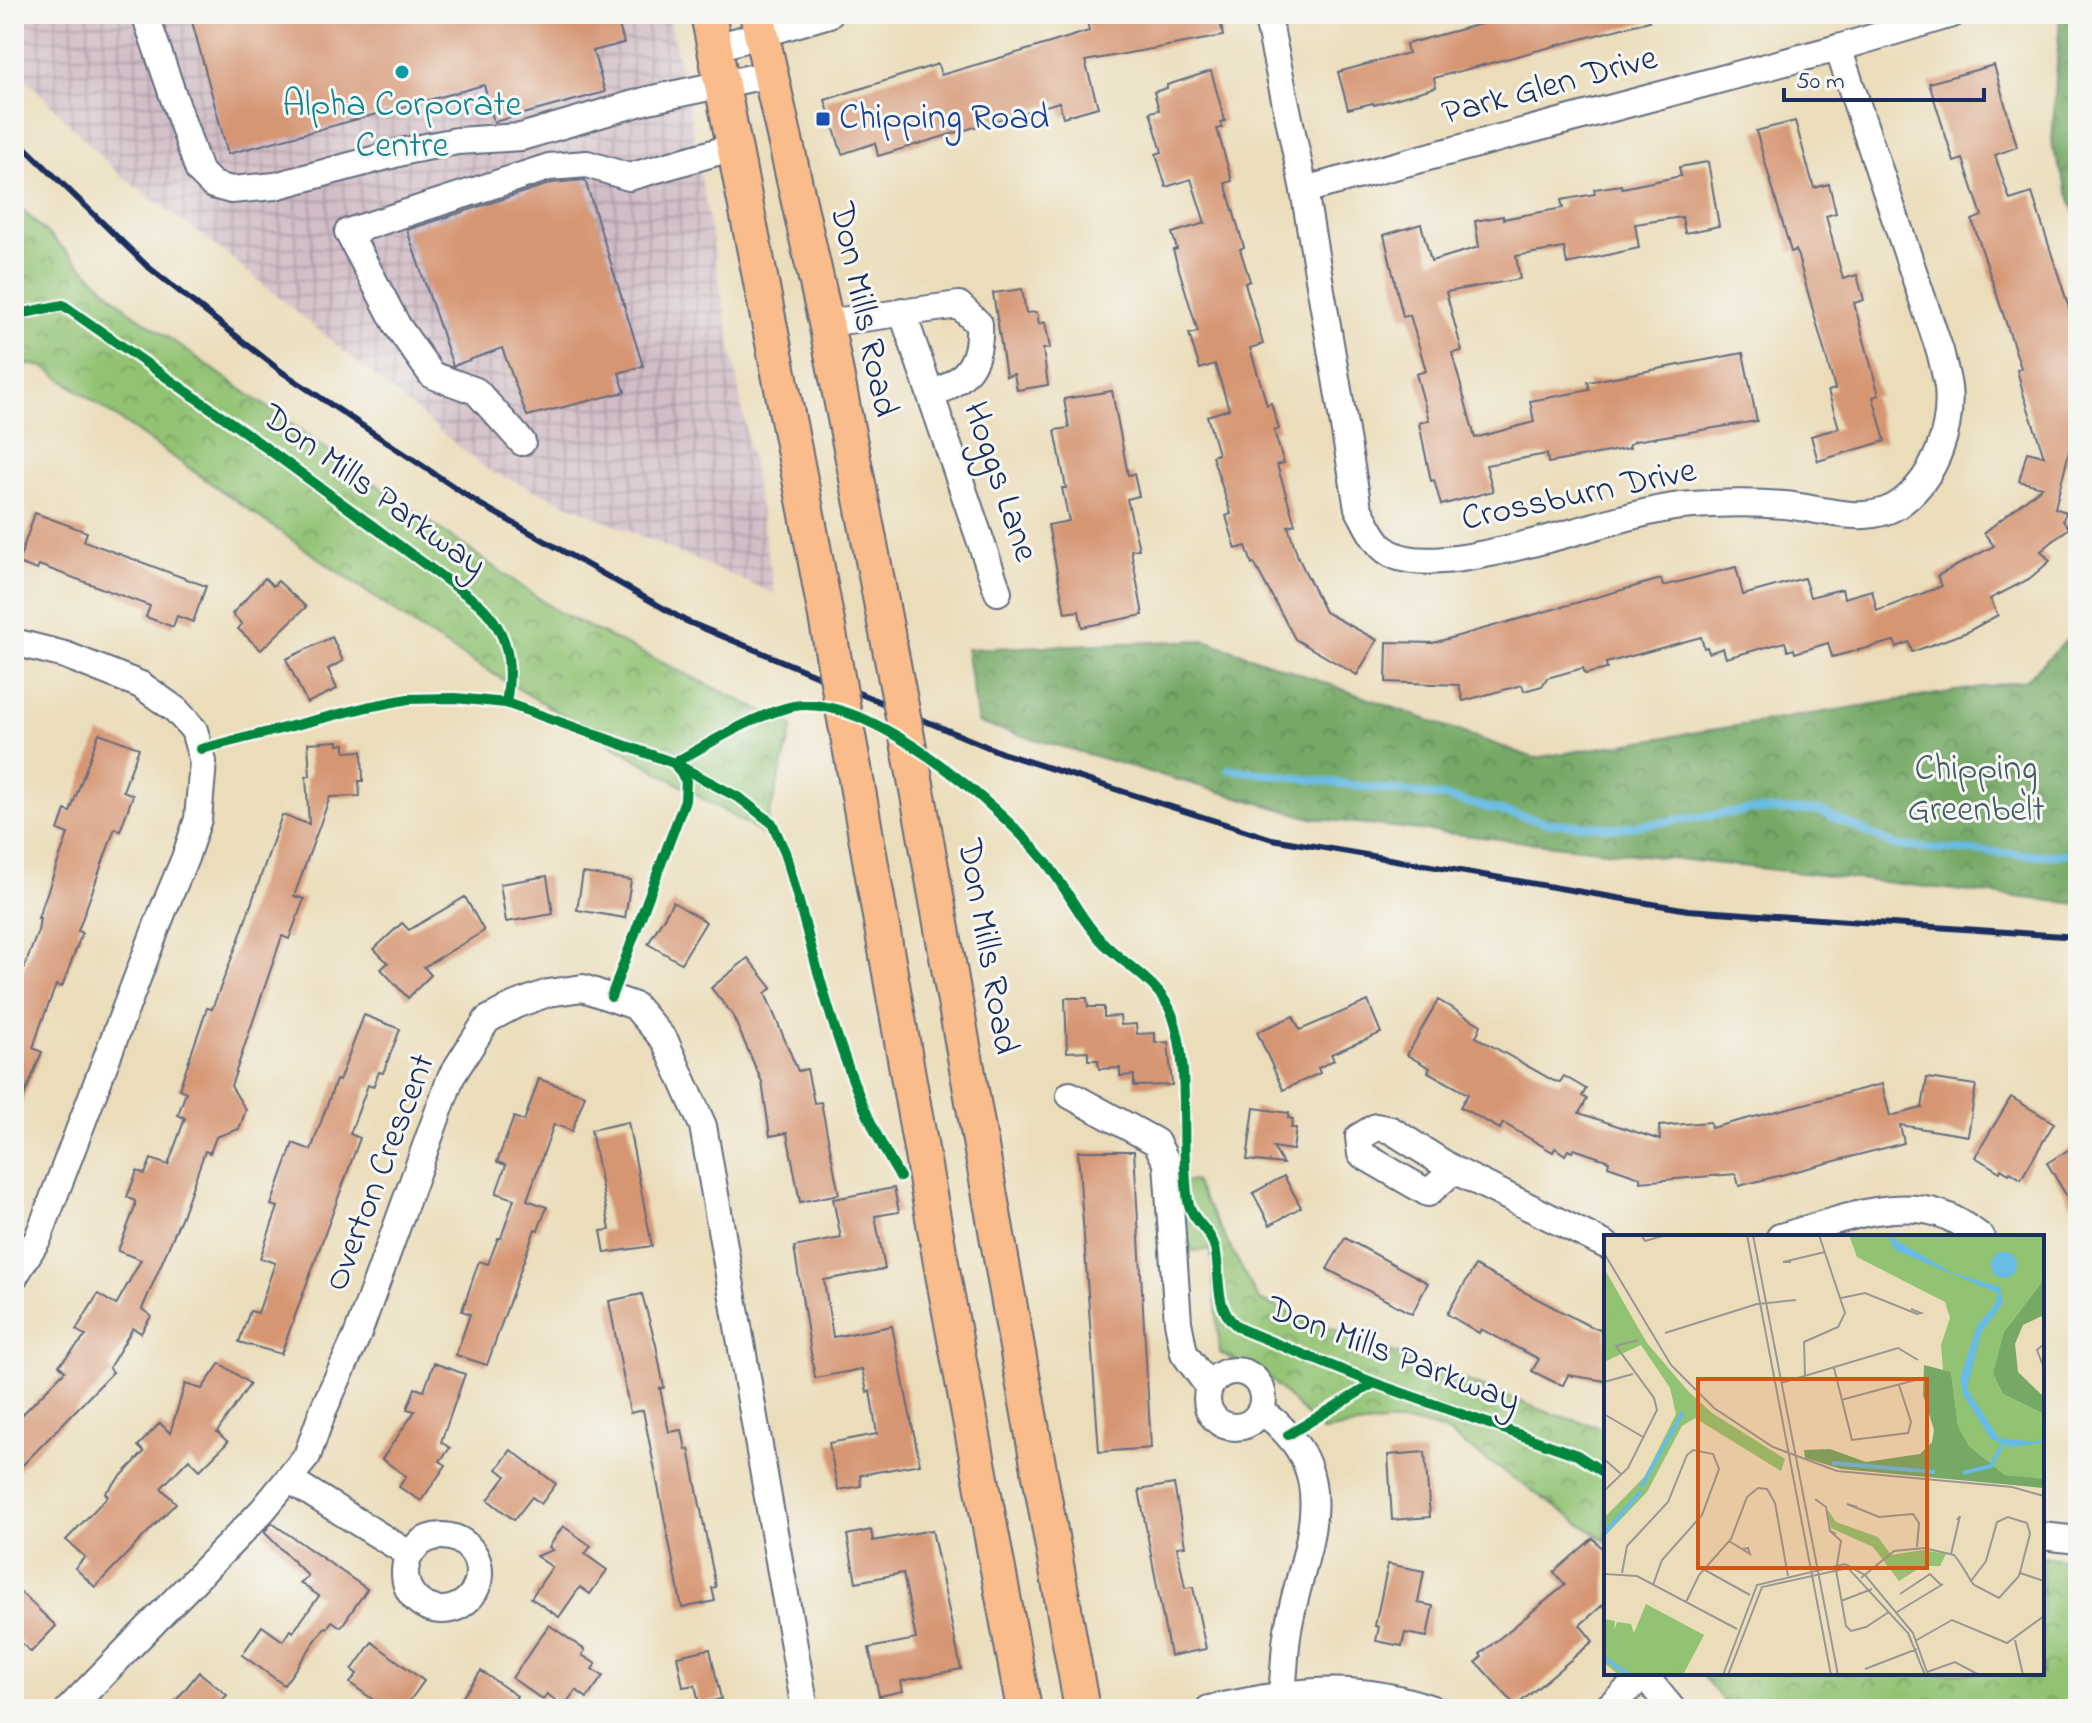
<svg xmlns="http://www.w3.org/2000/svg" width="2092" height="1723" viewBox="0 0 2092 1723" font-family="'Indie Flower',sans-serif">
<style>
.industrial{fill:url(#industrial-grid)}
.forest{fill:url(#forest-crowns);stroke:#486c62;stroke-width:2}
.park{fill:url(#park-crowns);stroke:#567968;stroke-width:2}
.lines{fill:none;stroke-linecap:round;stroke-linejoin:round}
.stream{stroke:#67bbe4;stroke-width:8}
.building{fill:#d69673}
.minor-casing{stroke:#646c7e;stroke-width:30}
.major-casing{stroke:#646c7e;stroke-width:38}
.minor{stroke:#fff;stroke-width:26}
.major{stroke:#f9bc8a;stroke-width:34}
.rail{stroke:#1b2f5e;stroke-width:6}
.major-bridge-casing{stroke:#646c7e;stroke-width:38;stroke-linecap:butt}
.major-bridge{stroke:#f9bc8a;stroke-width:34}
.cycleway-casing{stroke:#f6f6f2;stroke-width:15}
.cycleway{stroke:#00873e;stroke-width:10}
.culture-dot{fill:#0f9aa8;stroke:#f6f6f2;stroke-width:3}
.transit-dot{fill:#1a4fb4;stroke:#f6f6f2;stroke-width:3}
.labels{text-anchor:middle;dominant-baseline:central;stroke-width:6;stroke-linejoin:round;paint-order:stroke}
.street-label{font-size:36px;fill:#1b2f5e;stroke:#f6f6f2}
.culture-label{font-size:36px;fill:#0d838f;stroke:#f6f6f2}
.transit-label{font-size:36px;fill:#164399;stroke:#f6f6f2;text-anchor:start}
.park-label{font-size:36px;fill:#3f5b64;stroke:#f6f6f2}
.inset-river{fill:none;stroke:#67bbe4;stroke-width:4}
.inset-road{fill:none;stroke:#989795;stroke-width:2}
.view{fill:#d45514;fill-opacity:0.15;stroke:#d45514;stroke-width:4}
.inset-edge{fill:none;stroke:#1b2f5e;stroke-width:4}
</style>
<defs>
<pattern id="industrial-grid" width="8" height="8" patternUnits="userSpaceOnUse" patternTransform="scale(2)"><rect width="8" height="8" fill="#d2bdc6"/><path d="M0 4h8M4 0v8" fill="none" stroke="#aa9aa4"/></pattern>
<pattern id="forest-crowns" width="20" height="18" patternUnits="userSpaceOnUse" patternTransform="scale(2)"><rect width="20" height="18" fill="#75a965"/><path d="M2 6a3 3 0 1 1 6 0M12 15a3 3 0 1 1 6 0" fill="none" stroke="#5f8a56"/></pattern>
<pattern id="park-crowns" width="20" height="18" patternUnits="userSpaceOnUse" patternTransform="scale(2)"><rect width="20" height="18" fill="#92c373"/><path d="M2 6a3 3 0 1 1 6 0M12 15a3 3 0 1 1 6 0" fill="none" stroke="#769f62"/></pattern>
</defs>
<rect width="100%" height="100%" fill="#f6f6f2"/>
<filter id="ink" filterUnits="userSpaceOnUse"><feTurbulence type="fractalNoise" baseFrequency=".0125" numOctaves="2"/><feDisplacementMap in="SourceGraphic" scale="16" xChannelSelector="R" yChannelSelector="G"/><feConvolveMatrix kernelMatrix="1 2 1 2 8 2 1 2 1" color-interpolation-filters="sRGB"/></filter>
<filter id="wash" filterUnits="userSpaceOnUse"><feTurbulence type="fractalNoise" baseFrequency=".006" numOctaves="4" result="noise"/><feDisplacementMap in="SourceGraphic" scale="32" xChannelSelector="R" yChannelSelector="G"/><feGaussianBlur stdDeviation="1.8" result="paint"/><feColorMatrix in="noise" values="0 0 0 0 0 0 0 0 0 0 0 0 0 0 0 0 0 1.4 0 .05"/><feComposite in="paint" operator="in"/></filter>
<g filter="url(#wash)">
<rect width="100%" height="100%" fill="#ebddba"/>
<!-- industrial -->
<polygon class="industrial" points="14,14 668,14 688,104 775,594 486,469 223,251 117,173 14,66"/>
<!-- forest -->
<g class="forest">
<polygon points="2060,14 2078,14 2078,223 2052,145"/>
<polygon points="2078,629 2078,904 1312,818 978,723 966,649 1205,640 1534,758 2026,680"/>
</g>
<!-- park -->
<g class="park">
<polygon points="14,202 126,308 558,612 793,726 764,835 430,636 44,367 14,362"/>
<path d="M1194,1181L1259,1300L1552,1414L1606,1429V1541L1444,1431C1403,1416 1364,1425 1322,1431L1269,1378L1220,1353L1211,1250L1189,1251L1182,1183Z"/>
<polygon points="2042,1556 2078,1561 2078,1700 2046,1709 1730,1709 1700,1673 2042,1673"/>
</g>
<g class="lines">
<!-- stream -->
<polyline class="stream" points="1229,769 1444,797 1550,823 1618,828 1752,810 1820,811 1896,846 2033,855 2059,855 2078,850"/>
</g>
<g id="blocks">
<!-- building -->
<g class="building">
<polygon points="190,14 616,14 624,43 593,51 605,92 494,122 484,85 228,154"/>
<polygon points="1102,14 1219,14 1223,36 1085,61 1098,107 1063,117 1059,102 878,156 875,143 842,154 825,100 938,64 941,75 1027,50 1089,31 1087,20 1103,17"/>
<polygon points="1518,14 1648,14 1649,21 1434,78 1436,87 1374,105 1373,103 1348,109 1338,72 1408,53 1406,44"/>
<polygon points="1994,65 2017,147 1995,155 2010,200 2032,193 2078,336 2078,416 2055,508 2066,512 2063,520 2069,528 2041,551 2050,561 2029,579 1990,599 1998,615 1967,632 1912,652 1909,642 1897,647 1894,641 1832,657 1828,643 1795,653 1794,649 1788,651 1785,642 1726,658 1723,648 1709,653 1707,647 1704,648 1701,637 1606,663 1607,669 1585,674 1583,668 1547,678 1542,686 1524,691 1522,685 1463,701 1459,685 1386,682 1387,642 1433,643 1661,579 1663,586 1736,567 1743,595 1804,578 1810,597 1842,589 1844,598 1872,590 1877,611 1942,586 1937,576 1994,546 1984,533 2042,487 2019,481 2027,452 2044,456 2024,396 2017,370 2021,368 1972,220 1982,216 1963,159 1954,162 1929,83"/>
<polygon points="1211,71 1225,121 1221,122 1222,128 1217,129 1232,181 1225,183 1244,247 1240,249 1250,281 1245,283 1263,344 1250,348 1267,405 1271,403 1279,429 1274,431 1284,463 1277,465 1295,524 1288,526 1298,557 1325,612 1377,640 1357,675 1295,639 1254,563 1252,564 1246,546 1236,549 1226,516 1231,514 1212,456 1218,454 1207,416 1229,409 1215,364 1200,369 1189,334 1198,332 1173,250 1177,249 1172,233 1205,223 1191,179 1166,187 1156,154 1162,152 1150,112 1159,110 1154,92 1167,88 1167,85"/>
<polygon points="1795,121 1814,188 1829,184 1836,213 1826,216 1843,279 1857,275 1864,300 1854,303 1879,395 1873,397 1885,441 1818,461 1811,436 1839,428 1828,391 1835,389 1796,250 1791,252 1756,131"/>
<polygon points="1708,162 1719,226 1685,233 1682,217 1635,224 1639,248 1567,264 1564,248 1516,256 1520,279 1446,292 1462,351 1452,353 1475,438 1534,422 1530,401 1590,390 1588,382 1743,353 1757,421 1635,441 1629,445 1630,448 1548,463 1547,454 1486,465 1493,491 1441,505 1434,480 1431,481 1419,423 1429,420 1416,374 1426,371 1410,315 1403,317 1384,235 1421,224 1431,261 1479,247 1475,221 1503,216 1503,219 1563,208 1561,200 1595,194 1594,189 1621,185 1622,188 1681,176 1679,167"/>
<polygon points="585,180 643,366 619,373 625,392 527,416 502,348 453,366 407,230 552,183"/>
<polygon points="1022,289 1026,313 1037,312 1039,324 1045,322 1050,348 1043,349 1048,385 1017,390 1014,374 1006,376 993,293"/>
<polygon points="1112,391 1128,475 1134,474 1139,496 1127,499 1139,549 1131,550 1143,615 1082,627 1079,611 1065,613 1048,525 1069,521 1062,488 1066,488 1055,430 1069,428 1064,399"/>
<polygon points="35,513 87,532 84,541 206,586 193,622 177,616 173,627 146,617 150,606 39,565 37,570 18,563"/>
<polygon points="265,578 273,586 278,581 306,607 261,650 238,629 242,624 232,614"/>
<polygon points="332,637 343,661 328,669 337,689 307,703 286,659"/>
<polygon points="99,733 139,748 123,791 133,795 120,831 115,828 78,931 82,933 62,987 56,985 41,1024 33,1048 42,1052 14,1121 14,995 38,931 40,918 38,918 68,834 58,830 65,810 70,812"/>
<polygon points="338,741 338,745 345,744 345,752 362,751 363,781 359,781 360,796 330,797 294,896 304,899 289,939 282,936 231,1086 246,1110 239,1129 216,1137 210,1153 205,1151 182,1216 142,1309 151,1316 141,1333 133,1328 109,1368 113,1372 14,1474 14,1423 65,1371 59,1365 86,1336 76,1330 98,1294 116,1305 141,1260 118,1251 135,1207 135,1201 127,1197 137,1171 145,1174 151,1159 168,1165 185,1118 178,1115 186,1092 179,1089 207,1008 212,1009 239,939 282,815 309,824 306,777 310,776 308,743"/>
<polygon points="583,873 631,880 625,918 577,910"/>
<polygon points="547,876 553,914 506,922 500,884"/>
<polygon points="465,897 484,931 424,967 431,975 408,998 381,969 388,963 374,949 402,923 409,930"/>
<polygon points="673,902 706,922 681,963 648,944"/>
<polygon points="748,958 772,988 765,993 798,1071 807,1069 814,1103 821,1102 839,1194 800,1202 787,1133 770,1136 762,1082 732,1014 711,988"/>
<polygon points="1065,998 1087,998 1088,1007 1104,1007 1104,1017 1120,1016 1121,1025 1136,1024 1137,1034 1155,1033 1155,1043 1168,1042 1172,1085 1134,1086 1134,1075 1120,1076 1120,1068 1099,1069 1098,1060 1088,1060 1088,1051 1067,1052"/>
<polygon points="1438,1000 1481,1025 1476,1037 1554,1081 1560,1082 1564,1076 1586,1089 1582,1096 1587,1099 1579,1113 1660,1140 1659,1126 1710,1122 1711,1128 1882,1084 1890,1116 1922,1108 1927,1078 1976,1085 1968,1136 1900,1125 1904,1143 1739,1186 1736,1174 1640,1182 1640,1177 1608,1166 1609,1161 1574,1149 1572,1152 1568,1150 1565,1155 1555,1148 1553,1152 1503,1123 1500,1129 1460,1107 1468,1094 1428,1072 1430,1068 1407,1055"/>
<polygon points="1368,1001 1381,1033 1331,1054 1334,1060 1318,1068 1320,1073 1283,1090 1257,1032 1293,1016 1300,1030"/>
<polygon points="364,1015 400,1029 383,1073 379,1072 373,1087 368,1085 350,1134 360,1138 281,1354 239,1342 250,1311 258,1313 275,1263 260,1258 278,1207 271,1205 293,1143 311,1150 336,1080 339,1081"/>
<polygon points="539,1079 585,1095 572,1131 554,1124 527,1200 547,1207 538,1230 535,1229 487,1365 456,1355 470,1314 462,1311 479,1261 488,1264 498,1238 501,1238 514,1199 496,1193 506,1165 497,1162 514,1117 524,1121"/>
<polygon points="2011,1097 2054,1123 2021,1179 2010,1172 2009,1174 2001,1169 2000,1172 1975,1157"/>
<polygon points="1254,1108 1289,1113 1288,1118 1293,1119 1291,1128 1296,1128 1293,1150 1273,1147 1283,1164 1247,1160"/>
<polygon points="628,1122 652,1246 605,1253 601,1231 610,1230 591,1130"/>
<polygon points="2078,1144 2078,1215 2047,1163"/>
<polygon points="1078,1151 1134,1151 1151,1448 1099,1452"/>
<polygon points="1284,1176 1301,1207 1270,1225 1253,1193"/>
<polygon points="894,1188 899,1212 875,1216 885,1269 824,1280 833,1337 892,1326 920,1464 860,1475 861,1486 838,1490 829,1443 877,1434 870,1391 867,1392 862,1369 815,1378 794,1247 841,1238 833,1199"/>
<polygon points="1345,1238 1428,1283 1412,1314 1327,1269"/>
<polygon points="1475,1266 1591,1327 1606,1330 1606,1381 1568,1375 1563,1385 1554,1382 1532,1371 1539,1359 1481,1329 1479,1333 1447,1314"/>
<polygon points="642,1294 656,1345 664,1388 660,1388 669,1432 682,1430 686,1450 689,1449 716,1587 712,1588 715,1601 682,1608 643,1410 630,1413 609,1301"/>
<polygon points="220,1363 250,1384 217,1432 228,1442 200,1470 189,1459 161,1488 176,1503 95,1587 75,1568 85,1557 66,1540 108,1496 105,1493 144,1452 138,1446 160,1423 170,1433 185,1384 202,1389"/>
<polygon points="434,1363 465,1374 441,1442 450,1448 440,1461 446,1465 421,1501 399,1487 406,1476 382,1459 415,1411 407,1409 415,1388 424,1391"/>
<polygon points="511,1450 556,1484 541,1504 532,1497 514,1520 488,1500 506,1476 497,1469"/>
<polygon points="1425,1452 1430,1517 1392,1520 1388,1455"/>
<polygon points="1174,1484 1185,1546 1177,1547 1185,1588 1193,1587 1206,1649 1170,1656 1139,1490"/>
<polygon points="272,1523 367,1589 341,1627 332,1621 327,1628 325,1627 284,1685 242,1655 262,1626 283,1641 290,1630 293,1632 319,1596 300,1583 308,1576 264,1532"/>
<polygon points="563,1526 591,1546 585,1554 607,1570 590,1594 580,1587 559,1617 531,1598 552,1567 536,1556 553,1550 549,1547"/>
<polygon points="871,1530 873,1541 932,1530 961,1669 901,1681 903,1691 879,1696 869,1648 916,1639 903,1573 856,1582 847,1535"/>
<polygon points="1593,1538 1606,1553 1606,1602 1580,1625 1593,1641 1516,1706 1476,1662 1482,1656 1480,1654 1565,1585 1554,1572"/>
<polygon points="1388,1564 1424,1571 1418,1603 1433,1606 1427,1637 1405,1633 1402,1646 1376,1641 1379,1627 1375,1626"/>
<polygon points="14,1586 56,1626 31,1652 14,1636"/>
<polygon points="549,1625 585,1650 582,1655 596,1664 592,1669 603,1676 587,1698 576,1690 564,1706 547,1694 543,1700 512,1678"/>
<polygon points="372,1642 424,1681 404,1709 386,1709 350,1683 357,1674 352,1670"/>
<polygon points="710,1649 721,1699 699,1704 695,1685 683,1687 677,1656"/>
<polygon points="481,1671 517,1696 508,1709 454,1709"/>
<polygon points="199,1672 227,1695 215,1709 169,1709"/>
</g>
</g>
</g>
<g filter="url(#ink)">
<use href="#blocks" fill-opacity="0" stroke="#646c7e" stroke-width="2"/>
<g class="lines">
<!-- minor casing -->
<g class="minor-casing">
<g id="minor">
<polyline points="145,14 199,171 213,185 231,190 275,186 410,150 457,141 521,137 648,100 770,74"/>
<path d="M1267,14L1304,190L1358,508C1366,522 1375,545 1390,553C1442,584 1614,513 1681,506C1715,503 1750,502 1784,505C1822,508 1869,528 1902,502C1936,476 1952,428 1948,387C1946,375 1943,363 1940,351L1838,48"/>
<polyline points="714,48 829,14"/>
<polyline points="1304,190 1838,48 1952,14"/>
<polyline points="902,311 998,592"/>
<path d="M826,323L959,305L979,324C981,363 967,379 932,395"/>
<polyline points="522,442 476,391 432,375 398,327 348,232 549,167 587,164 629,177 734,147"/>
<polyline points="14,642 65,655 141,685 176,710 194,730 203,762 198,819 185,858 162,913 38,1238 14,1277"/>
<polyline points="1070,1095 1156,1142 1167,1163 1178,1322 1184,1353 1209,1387"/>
<polyline points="1454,1170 1428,1193 1361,1154 1359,1137 1376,1127 1391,1130 1454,1170 1606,1245"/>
<path d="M1780,1237C1828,1224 1888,1198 1938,1213C1953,1217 1968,1228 1981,1237"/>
<circle cx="1235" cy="1399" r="28"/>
<path d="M1260,1413C1272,1417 1279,1425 1288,1435C1340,1491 1298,1566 1288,1630C1283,1656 1286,1684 1278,1709"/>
<polyline points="290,1480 409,1554"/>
<circle cx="442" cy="1573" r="37"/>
<polyline points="2042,1536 2078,1540"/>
<polyline points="1644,1675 1672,1709"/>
<polyline points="69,1709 262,1511 307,1456 324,1408 357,1336 451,1077 487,1020 515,1005 548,993 583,988 635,1006 665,1041 703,1126 805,1709"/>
<path d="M1209,1709C1291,1692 1350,1680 1432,1709"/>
<polyline points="1606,1709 1647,1673"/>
</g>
</g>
<!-- major casing -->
<g class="major-casing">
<g id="major">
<polyline points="708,14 809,525"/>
<polyline points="757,14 826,323 869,539"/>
<polyline points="854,768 944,1280 1024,1709"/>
<polyline points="916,784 1082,1709"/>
</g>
</g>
<!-- minor -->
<use href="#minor" class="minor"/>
<!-- major -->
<use href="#major" class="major"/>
<!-- rail -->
<polyline class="rail" points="14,137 147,266 282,372 478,503 686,621 1002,753 1272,839 1688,910 2078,937"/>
<!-- major-bridge casing -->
<g class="major-bridge-casing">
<g id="major-bridge">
<polyline points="809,525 854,768"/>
<polyline points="869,539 916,784"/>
</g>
</g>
<!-- major-bridge -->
<use href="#major-bridge" class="major-bridge"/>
<!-- cycleway casing -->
<g class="cycleway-casing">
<g id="cycleway">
<path d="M14,315L63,305L246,433L479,604C509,632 513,664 506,703L674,763L741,799L772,823L785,852C817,962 839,1078 900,1177"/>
<polyline points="201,749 367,707 408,699 455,698 506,703"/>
<path d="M674,763C707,745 758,713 794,706C869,693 1000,806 1045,861C1063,883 1075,909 1093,931C1115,961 1158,978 1172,1014C1192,1068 1179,1143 1188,1201C1191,1220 1211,1230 1215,1248C1222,1277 1211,1312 1243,1330L1374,1383L1577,1455L1606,1474"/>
<polyline points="611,997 685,800 686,781 674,763"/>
<polyline points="1288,1435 1374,1383"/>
</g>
</g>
<!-- cycleway -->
<use href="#cycleway" class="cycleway"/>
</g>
</g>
<!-- markers -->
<circle class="culture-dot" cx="402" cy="72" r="8"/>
<rect class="transit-dot" x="815" y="111" width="16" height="16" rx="4"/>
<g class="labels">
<!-- street labels -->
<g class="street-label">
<text transform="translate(1550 87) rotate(-15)">Park Glen Drive</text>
<text transform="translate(862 310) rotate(78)">Don Mills Road</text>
<text transform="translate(999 482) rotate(71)">Hoggs Lane</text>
<text transform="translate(373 492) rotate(36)">Don Mills Parkway</text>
<text transform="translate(1579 496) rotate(-12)">Crossburn Drive</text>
<text transform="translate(986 947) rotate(80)">Don Mills Road</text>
<text transform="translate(381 1173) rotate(-69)">Overton Crescent</text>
<text transform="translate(1393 1356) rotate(21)">Don Mills Parkway</text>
</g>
<!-- culture labels -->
<g class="culture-label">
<text x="402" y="106">Alpha Corporate<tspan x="402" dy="41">Centre</tspan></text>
</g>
<!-- transit labels -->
<g class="transit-label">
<text x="839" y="119">Chipping Road</text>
</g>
<!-- park labels -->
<g class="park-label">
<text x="1976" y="770">Chipping<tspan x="1976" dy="41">Greenbelt</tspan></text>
</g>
</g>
<!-- overview -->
<g transform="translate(1604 1235)">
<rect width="440" height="440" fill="#ebddba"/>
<path d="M245,0H440V44L408,86L389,139L399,159L440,179V245L401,240L365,211L354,191L347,137L339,135L337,110L346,83L341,67L253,22Z" fill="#92c373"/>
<path d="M440,44V80L419,90L411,109L414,137L440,162V179L399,159L389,139L400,97ZM320,130L347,137L354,191L365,211L401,240L440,244V253L237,234L201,223L200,215L226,214L262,227L316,219L328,207L330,195L319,160Z" fill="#75a965"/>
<path d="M0,33L43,108L84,156L108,178L181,224L177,236L91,183L78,191L43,257L0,302V283L41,241L72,179L66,153L37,110L0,127ZM223,274L232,287L274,302L287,320L319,315L342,319L336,331H319L295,346L269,312L227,293ZM42,369L100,400L79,440H15L0,428V384L11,386L10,395L13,387L27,389L30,398Z" fill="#92c373"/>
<path d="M0,42L18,75L5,82L0,73ZM41,408L71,433L65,440H41L25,426Z" fill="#92c373"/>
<path d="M283,0L349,38L396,52L399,68L377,98L363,154L395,203L433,207L440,202V208L405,212L387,204L359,160L356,143L373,91L391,69L394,58L291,15ZM387 30a13 13 0 1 1 26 0a13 13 0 1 1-26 0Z" fill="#67bbe4"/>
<path class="inset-river" d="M228,228L331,237M359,238L387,231L398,210M37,252L79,177M0,299L37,256M0,423L25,440"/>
<path class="inset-road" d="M37,0L41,6L62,0M143,0L227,440M149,0L234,440M0,18L67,130L110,173L169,212L233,236L408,252L440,261M187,27H179L221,17M237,63L261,58L313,79L317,78L307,74M61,98L153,69L192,65M440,109L433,115L440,133M230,133L248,205L304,198L307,187L295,150M201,141L200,107L234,92L241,78L215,0M0,147L29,139M177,148L294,113L314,125M237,165L315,144M0,179L39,202M0,224L18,240M0,256L24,233L53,175L50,163L12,111L34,105M211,264L222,272L226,296M253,272L243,269L275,282L309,279L315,288L313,312M232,299L226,296L237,306L232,335L242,391L247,396L262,392L285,377M125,306L146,319L144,313L139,314M347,319L356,281L353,285M99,334L146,360M18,338L23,311L64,267L83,220L89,215L109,219L115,234L98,280L58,325L49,350M416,338L440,346M0,339L33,341L133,394M257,343L290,316L320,313L350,320L354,325L361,336L363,339L367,346L370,350L395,363L415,341L426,299L423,288L404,282L393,287L382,326L367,346M296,359L326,339L337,350M237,366L268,354M82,367L95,340L127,304L143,262L154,253L163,254L171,268L184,341M293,377L339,349M411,405L419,440M311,406L348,385L403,408L440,381M261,434L313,414M323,437L351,427L375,440M119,440L153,350L241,329L261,340L309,398L324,440M124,440L158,352L244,333L304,398L321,440"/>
<path class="view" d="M94,144H323V333H94Z"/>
<rect width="440" height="440" class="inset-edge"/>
</g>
<!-- margin -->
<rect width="2092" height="1723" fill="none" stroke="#f6f6f2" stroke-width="48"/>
<!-- scale -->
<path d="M1784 88v12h200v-12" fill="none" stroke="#1b2f5e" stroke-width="4"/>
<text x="1796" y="88" font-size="24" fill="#1b2f5e" stroke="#f6f6f2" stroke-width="6" paint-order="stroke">50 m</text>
</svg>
